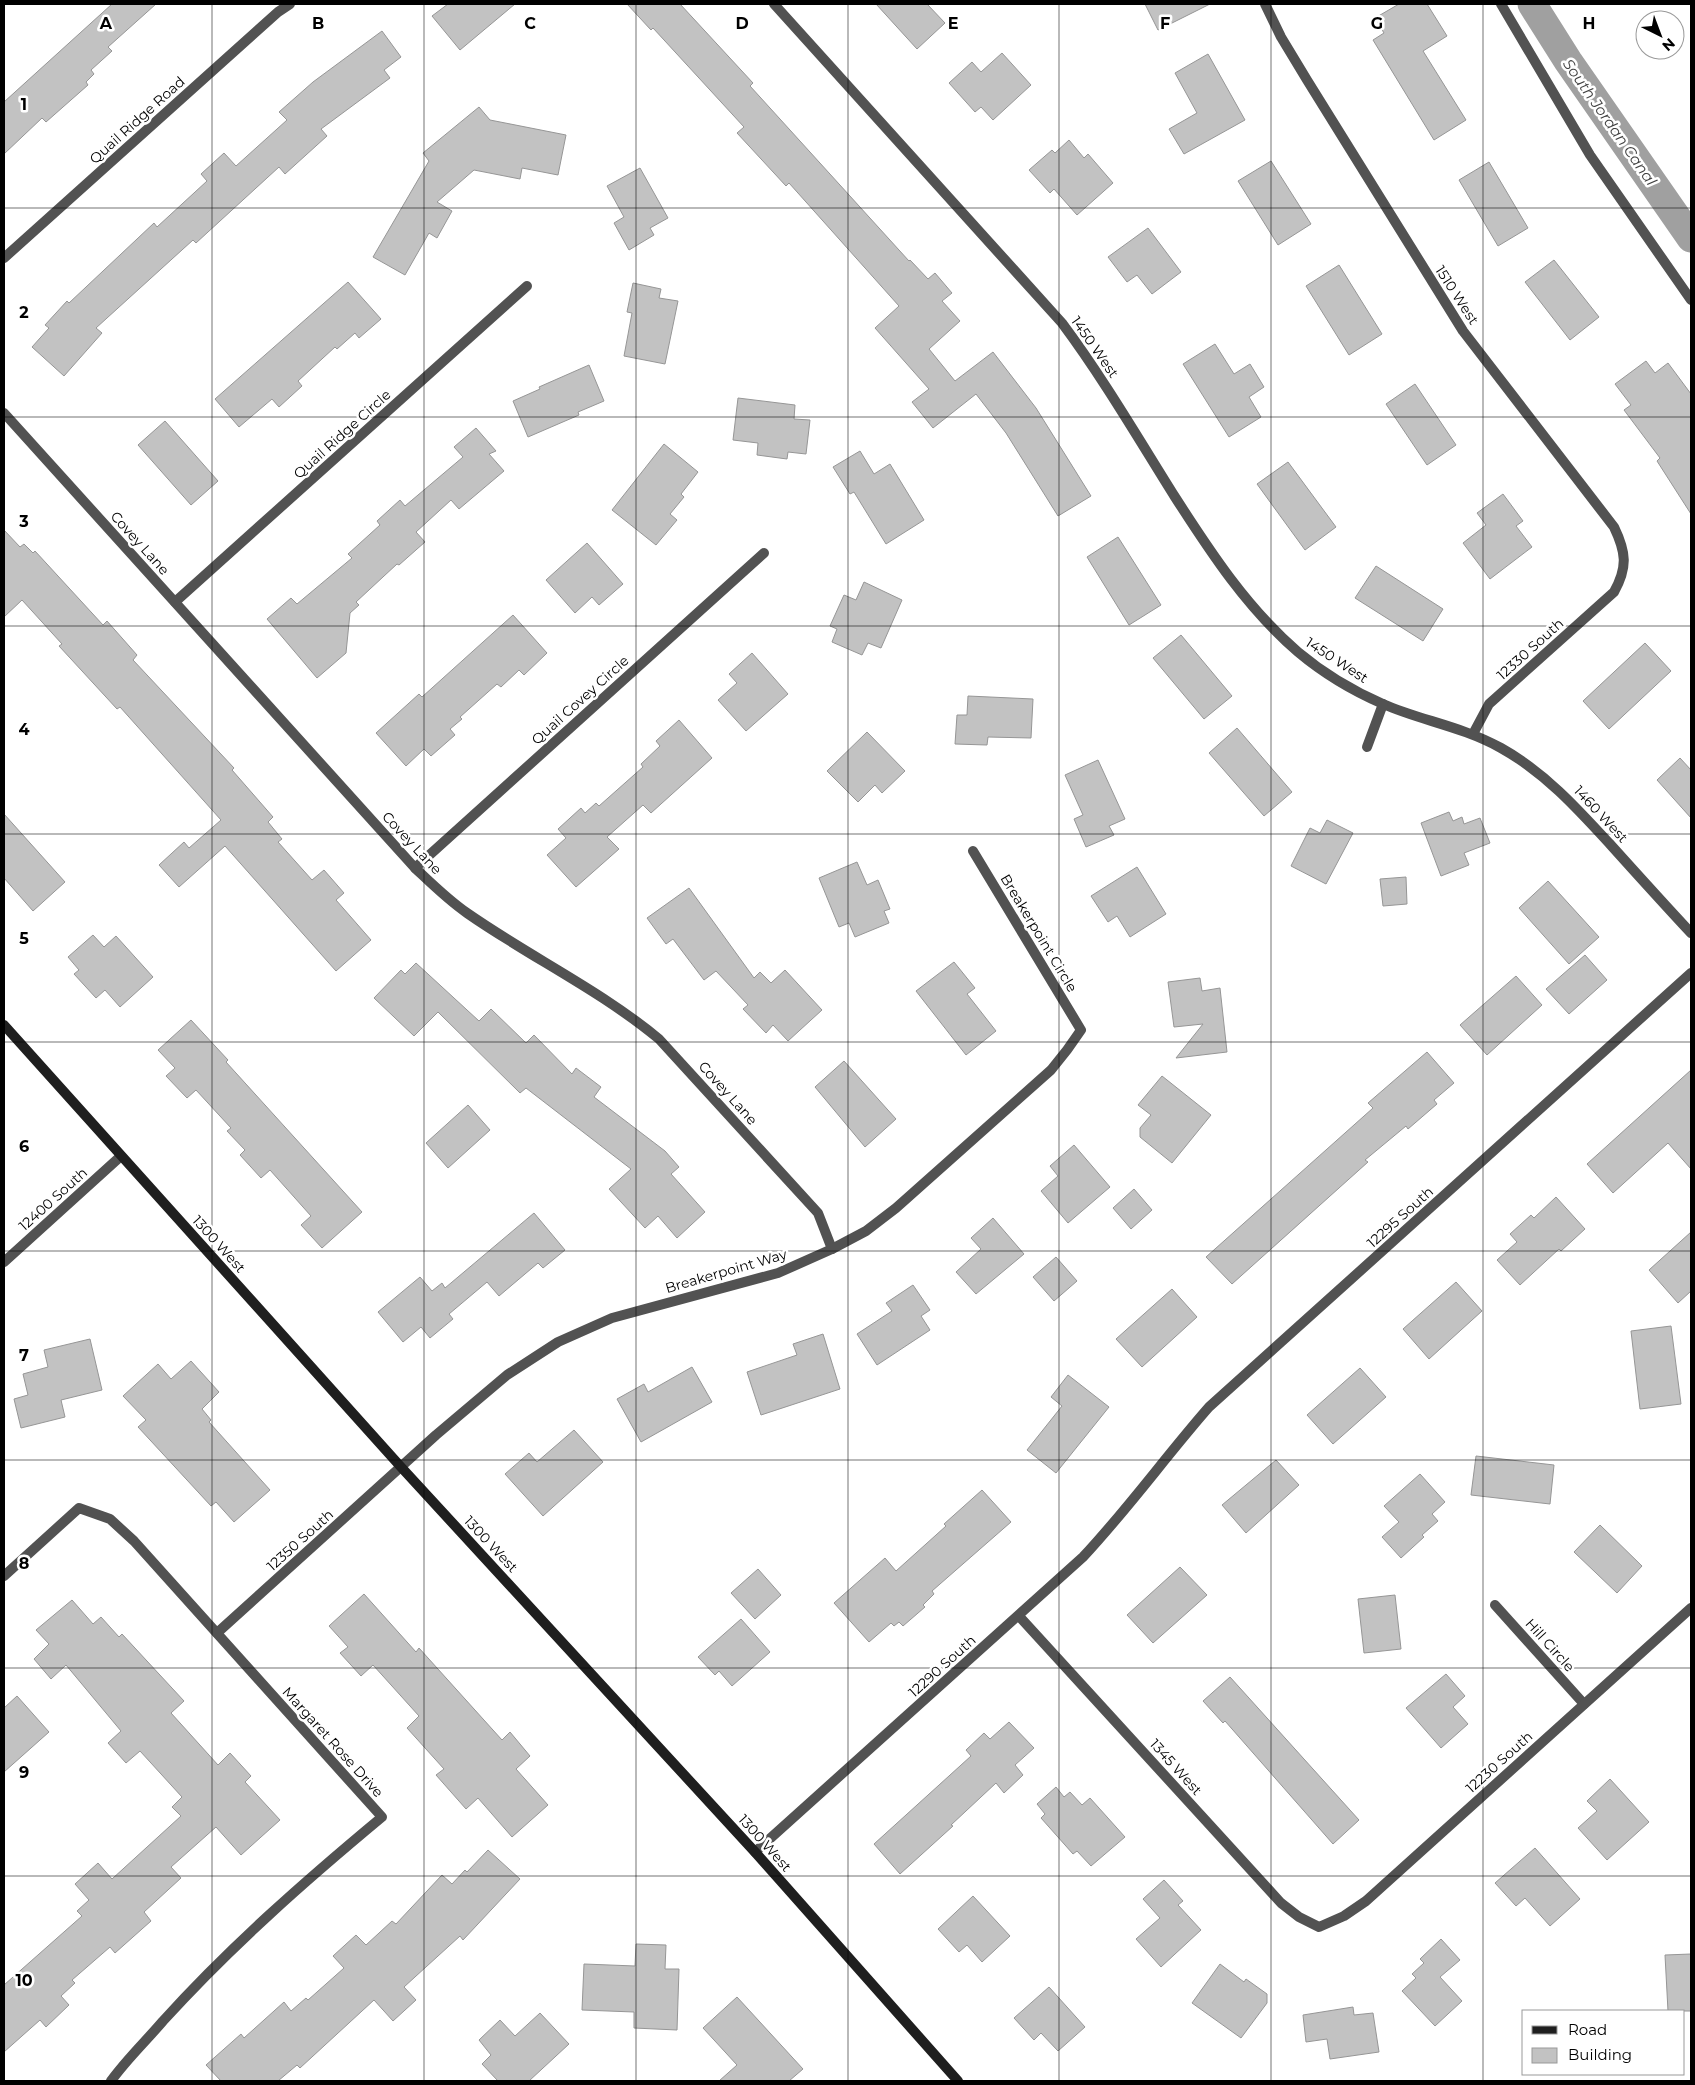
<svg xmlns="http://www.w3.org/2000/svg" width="1695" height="2085" viewBox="0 0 1695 2085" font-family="Montserrat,sans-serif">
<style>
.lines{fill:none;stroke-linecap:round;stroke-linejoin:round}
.canal{stroke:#a0a0a0;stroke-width:29}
.building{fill:#c2c2c2;stroke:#969696}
.lane{stroke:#525252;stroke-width:10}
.street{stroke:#525252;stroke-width:10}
.secondary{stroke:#1f1f1f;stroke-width:10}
.grid{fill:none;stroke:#000;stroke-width:1;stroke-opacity:0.55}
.labels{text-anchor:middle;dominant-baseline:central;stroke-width:5;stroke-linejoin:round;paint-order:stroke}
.street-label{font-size:14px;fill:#000;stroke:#fff}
.water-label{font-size:15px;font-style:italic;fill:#414141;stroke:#fff}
.grid-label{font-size:16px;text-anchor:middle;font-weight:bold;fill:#000;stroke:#fff;stroke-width:5;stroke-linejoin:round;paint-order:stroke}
</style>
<rect width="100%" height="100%" fill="#fff"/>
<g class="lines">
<!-- canal -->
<polyline class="canal" points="1532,4 1568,61 1691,238"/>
</g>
<!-- building -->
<g class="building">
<polygon points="112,4 156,4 108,47 112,51 91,70 94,74 86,82 88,85 46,122 42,118 4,154 4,102"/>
<polygon points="448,4 515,4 460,50 432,16"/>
<polygon points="627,4 680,4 753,83 750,86 909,261 910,260 928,279 935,273 952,293 942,301 960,321 929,349 955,381 993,352 1036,408 1091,496 1058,516 1006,433 976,394 933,428 912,402 929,389 875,328 899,306 789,183 786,186 737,133 744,127 653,28 651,30"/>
<polygon points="876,4 927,4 945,23 917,49"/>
<polygon points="1145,4 1210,4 1158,30"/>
<polygon points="1399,4 1427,4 1447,36 1423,51 1466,120 1434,140 1373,40 1384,33 1375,18"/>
<polygon points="382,31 401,57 384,70 390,78 321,129 327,136 285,174 279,167 196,243 193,240 96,328 102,333 64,376 32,347 49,328 45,325 67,301 69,303 154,223 157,227 207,181 201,174 224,153 236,166 287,120 279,112 313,82"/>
<polygon points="1002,53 1031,85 993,120 981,107 975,112 949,83 972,62 981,72"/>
<polygon points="1208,54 1245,120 1184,154 1169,129 1197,113 1175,73"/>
<polygon points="479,107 490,120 566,135 558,175 522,168 520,179 474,170 437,202 452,211 437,238 429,233 405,275 373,257 429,161 423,153"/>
<polygon points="1069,140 1084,158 1088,154 1113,183 1077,215 1054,189 1050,193 1029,170 1052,150 1055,153"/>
<polygon points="1271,161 1311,224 1278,245 1238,181"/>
<polygon points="1489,162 1528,228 1498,246 1459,180"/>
<polygon points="640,168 668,218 650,228 654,235 629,250 614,223 624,217 607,186"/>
<polygon points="1148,228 1181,272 1152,294 1137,275 1127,282 1108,257"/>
<polygon points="1554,260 1599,317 1570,340 1525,282"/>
<polygon points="1339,265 1382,334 1349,355 1306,286"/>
<polygon points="348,282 381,319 359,338 355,333 337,349 335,347 298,381 302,386 279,407 272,399 239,427 215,399"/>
<polygon points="633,283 661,289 659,298 678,301 665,364 624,356 632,313 627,312"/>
<polygon points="1215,344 1234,374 1250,364 1264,387 1249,397 1261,417 1229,437 1183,364"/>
<polygon points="1646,361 1655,373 1668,363 1691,394 1691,514 1657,461 1660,458 1624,410 1631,405 1615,384"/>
<polygon points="589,365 604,401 578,412 579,415 528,437 513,401 540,389 539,387"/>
<polygon points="1415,384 1456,445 1427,465 1386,404"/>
<polygon points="738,398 795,405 794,419 810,420 806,454 788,452 787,459 757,455 758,443 733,440"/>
<polygon points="165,421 218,481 191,505 138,445"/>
<polygon points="476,428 496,451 489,454 504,471 459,509 451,500 416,532 425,542 399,565 397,564 356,602 359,605 350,613 346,653 317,678 267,619 291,598 297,604 352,558 348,554 380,525 377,521 400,500 405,506 463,457 454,447"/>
<polygon points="664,444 698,472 681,494 684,497 670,514 677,520 656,545 612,510"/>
<polygon points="860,451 874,474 890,464 924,520 886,544 854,492 850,494 833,467"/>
<polygon points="1288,462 1336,527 1305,550 1257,484"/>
<polygon points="1503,494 1523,521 1516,526 1532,547 1490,579 1463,543 1486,525 1477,513"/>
<polygon points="4,530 20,547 24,544 33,553 35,551 103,625 107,621 137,655 133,660 234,768 232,770 273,817 268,822 282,839 278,842 312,880 324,870 344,893 336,900 371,940 336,971 225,846 179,887 159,865 184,842 189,848 221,820 120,707 117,709 59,646 62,644 22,600 4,617"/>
<polygon points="1118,537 1161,605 1129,625 1087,557"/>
<polygon points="587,543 623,584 599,605 592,597 575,613 546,580"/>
<polygon points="1376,566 1443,609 1423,641 1355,598"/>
<polygon points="864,582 902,600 881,648 868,643 862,655 832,642 837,629 830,626 844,595 856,600"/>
<polygon points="513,615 547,653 524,675 519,670 501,687 497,684 460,717 462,719 450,729 455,735 431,756 424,749 406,766 376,733 419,694 422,697"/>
<polygon points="1181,635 1232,696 1204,719 1153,658"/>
<polygon points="1645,643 1671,671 1609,729 1583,701"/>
<polygon points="752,653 788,694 746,731 718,700 737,683 729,674"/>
<polygon points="968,696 1033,699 1031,738 988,737 987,745 955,744 957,715 967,715"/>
<polygon points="679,720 712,758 651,813 643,805 607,837 619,849 576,887 547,855 566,838 558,829 581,808 585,813 596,803 599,806 643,767 641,764 660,746 656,741"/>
<polygon points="1237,728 1292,792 1264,816 1209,753"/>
<polygon points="867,732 905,771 882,793 875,785 858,802 827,771"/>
<polygon points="1680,758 1691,770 1691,818 1657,780"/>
<polygon points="1098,760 1125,819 1109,826 1114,835 1086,847 1074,819 1083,815 1065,775"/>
<polygon points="1449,812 1453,821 1462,817 1464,824 1480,818 1490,843 1464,853 1469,865 1441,876 1421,823"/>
<polygon points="4,814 65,882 33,911 4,878"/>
<polygon points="1327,820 1353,833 1326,884 1291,866 1310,828 1320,833"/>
<polygon points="857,862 867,885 878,880 890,909 884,911 889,923 855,937 849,923 839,927 819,878"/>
<polygon points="1137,867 1166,914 1130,937 1117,916 1108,922 1091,896"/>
<polygon points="1406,877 1407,904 1383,906 1380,879"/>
<polygon points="1548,881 1599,937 1569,964 1519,908"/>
<polygon points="689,888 754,978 760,972 771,983 785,970 822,1010 788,1041 773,1025 766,1033 743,1009 748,1005 716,971 704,980 673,939 666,944 647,918"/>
<polygon points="93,935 104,947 116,936 153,977 120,1007 105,990 96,998 74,974 79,970 68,957"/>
<polygon points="1585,955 1607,980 1569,1014 1546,989"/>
<polygon points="954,962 975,988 967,994 996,1031 966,1055 916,991"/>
<polygon points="416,963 479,1021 491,1009 526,1043 534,1035 572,1074 576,1068 601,1087 594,1097 665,1151 679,1167 671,1174 705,1212 677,1238 658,1216 645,1228 609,1189 631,1169 526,1088 520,1093 438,1012 414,1036 374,998 401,970 405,974"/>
<polygon points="1516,976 1542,1005 1487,1055 1460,1025"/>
<polygon points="1200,978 1202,991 1220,988 1227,1052 1176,1058 1203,1024 1174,1027 1168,982"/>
<polygon points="191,1020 228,1060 226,1062 362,1212 322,1248 301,1225 311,1216 270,1170 261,1178 240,1155 245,1150 227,1131 231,1128 196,1090 187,1098 166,1076 175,1068 158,1050"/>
<polygon points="1427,1052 1454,1083 1434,1100 1437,1104 1408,1129 1406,1126 1365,1160 1368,1162 1232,1284 1206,1257 1373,1108 1368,1103"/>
<polygon points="844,1061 896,1119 865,1147 815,1087"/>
<polygon points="1691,1070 1691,1169 1668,1143 1613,1193 1587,1164"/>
<polygon points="1162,1076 1211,1115 1172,1163 1140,1137 1140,1128 1151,1115 1138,1105"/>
<polygon points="468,1105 490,1130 448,1168 426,1143"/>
<polygon points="1074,1145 1110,1187 1068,1223 1041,1191 1058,1176 1050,1166"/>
<polygon points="1134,1189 1152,1210 1131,1229 1113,1208"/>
<polygon points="1556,1197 1585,1229 1561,1251 1559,1249 1520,1285 1497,1260 1517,1242 1510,1234 1531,1215 1534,1218"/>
<polygon points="534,1213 565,1250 543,1268 538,1263 499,1296 487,1282 449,1314 453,1319 430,1338 421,1327 403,1342 378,1312 420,1277 432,1291 442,1283 445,1288"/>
<polygon points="993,1218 1024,1254 976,1294 956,1272 981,1249 971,1238"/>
<polygon points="1691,1232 1691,1291 1678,1303 1649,1270"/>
<polygon points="1056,1257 1077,1281 1054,1301 1033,1277"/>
<polygon points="1456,1282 1482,1311 1429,1359 1403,1329"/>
<polygon points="913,1285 930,1310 921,1316 930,1330 877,1365 857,1334 892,1311 886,1303"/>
<polygon points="1172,1289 1197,1317 1142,1367 1116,1339"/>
<polygon points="1671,1326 1681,1404 1640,1409 1631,1331"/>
<polygon points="823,1334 840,1389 761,1415 747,1372 797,1355 793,1344"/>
<polygon points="90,1339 102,1390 61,1400 65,1417 21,1428 14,1399 28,1395 23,1374 48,1367 44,1350"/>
<polygon points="191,1361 219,1392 202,1409 211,1420 209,1422 270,1490 234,1522 216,1502 211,1506 138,1427 146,1420 123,1396 158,1364 171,1379"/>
<polygon points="692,1367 712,1402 641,1442 617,1399 644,1384 648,1392"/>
<polygon points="1360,1368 1386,1397 1333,1444 1307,1415"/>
<polygon points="1068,1375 1109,1407 1056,1473 1027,1450 1062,1406 1051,1397"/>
<polygon points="574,1430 603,1462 543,1516 505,1474 529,1453 537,1462"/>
<polygon points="1476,1456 1554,1465 1550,1504 1471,1495"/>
<polygon points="1276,1460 1299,1485 1246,1533 1222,1505"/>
<polygon points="1420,1474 1445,1502 1432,1514 1438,1521 1422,1535 1424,1537 1401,1558 1382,1537 1399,1522 1384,1506"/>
<polygon points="982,1490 1011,1522 932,1591 934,1594 923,1605 925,1607 903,1626 899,1622 894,1626 891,1623 869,1642 834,1603 885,1558 896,1571 946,1526 944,1524"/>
<polygon points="1600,1525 1642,1566 1617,1593 1574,1552"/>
<polygon points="1180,1567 1207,1595 1153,1643 1127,1615"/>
<polygon points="758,1569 781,1595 755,1619 731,1593"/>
<polygon points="364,1594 416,1652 419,1648 502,1740 510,1732 530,1756 516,1769 548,1805 512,1837 478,1798 466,1809 436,1775 444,1769 407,1728 419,1716 373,1665 361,1676 340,1653 348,1647 329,1626"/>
<polygon points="1395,1595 1401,1649 1364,1653 1358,1599"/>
<polygon points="72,1600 93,1624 101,1617 119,1637 122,1634 184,1701 171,1713 218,1765 230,1753 251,1776 245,1782 280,1820 241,1855 216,1827 171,1867 181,1878 144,1912 151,1921 115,1953 110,1947 72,1980 75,1983 61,1996 69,2005 46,2027 40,2020 4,2052 4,1985 82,1916 77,1911 89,1900 75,1884 98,1863 112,1879 181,1816 172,1807 182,1797 140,1751 126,1763 108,1743 121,1731 66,1665 51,1679 34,1659 49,1644 36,1630"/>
<polygon points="741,1619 770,1652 732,1686 719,1671 715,1675 698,1657"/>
<polygon points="1446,1674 1465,1696 1453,1707 1468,1724 1441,1748 1406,1708"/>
<polygon points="1230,1677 1359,1820 1333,1844 1225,1721 1223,1723 1203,1701"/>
<polygon points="17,1696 49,1732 4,1772 4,1708"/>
<polygon points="1009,1722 1034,1748 1015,1765 1023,1775 1004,1793 996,1783 951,1825 953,1826 900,1874 874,1844 971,1756 966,1750 984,1733 990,1739"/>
<polygon points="1610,1779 1649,1822 1607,1860 1578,1828 1597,1811 1587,1801"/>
<polygon points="1056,1787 1064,1797 1070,1792 1082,1805 1090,1798 1125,1837 1091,1866 1077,1851 1073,1854 1041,1818 1045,1814 1037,1804"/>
<polygon points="1535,1848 1580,1899 1550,1926 1525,1898 1516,1906 1495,1883"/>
<polygon points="488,1850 520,1879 463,1940 460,1936 404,1987 416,2000 393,2021 374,2000 300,2068 297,2065 278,2081 221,2081 206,2065 241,2034 244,2038 284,2002 291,2011 306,1998 308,2000 344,1968 333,1956 356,1935 366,1945 392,1921 396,1924 442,1875 452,1884 465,1870 467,1872"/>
<polygon points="1164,1880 1183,1901 1178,1905 1201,1930 1161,1967 1136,1939 1160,1918 1143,1899"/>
<polygon points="973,1896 1010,1936 982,1962 967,1945 959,1952 938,1929"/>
<polygon points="1441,1939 1460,1960 1440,1977 1462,2001 1435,2026 1402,1991 1416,1978 1412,1974 1424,1963 1420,1959"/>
<polygon points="636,1944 666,1945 665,1969 679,1969 677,2030 634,2028 634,2012 582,2010 584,1964 635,1966"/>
<polygon points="1691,1954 1691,2011 1668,2011 1665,1955"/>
<polygon points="1220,1964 1244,1982 1246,1979 1267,1994 1267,2003 1241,2038 1192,2003"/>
<polygon points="1049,1987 1085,2027 1058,2051 1041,2033 1034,2040 1014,2018"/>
<polygon points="737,1997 803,2069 789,2081 719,2081 737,2065 703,2028"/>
<polygon points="1353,2007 1354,2015 1373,2013 1379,2052 1330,2059 1327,2039 1306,2042 1303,2015"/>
<polygon points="540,2013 569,2044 529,2081 498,2081 482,2064 491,2055 479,2040 500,2020 515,2036"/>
</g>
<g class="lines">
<!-- lane -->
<polyline class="lane" points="1501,4 1590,155 1691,300"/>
<!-- street -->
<g class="street">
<path d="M774,4L1062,323C1103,378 1138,438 1175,497C1211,553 1247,608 1298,652C1323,673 1353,691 1383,704C1422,721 1461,726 1501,748C1544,772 1576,807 1609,843C1636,873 1663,903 1691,933"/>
<path d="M1265,4L1281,37L1307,80L1463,331L1614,527C1626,552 1628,567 1614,592L1489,704L1473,734"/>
<polyline points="4,258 278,12 290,4"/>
<path d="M4,413L415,868C432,884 448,900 467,913C530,957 600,990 659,1039L818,1213L832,1249"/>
<polyline points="175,602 527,286"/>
<polyline points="1367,747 1383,704"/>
<polyline points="415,868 764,553"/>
<polyline points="4,1262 121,1156"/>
<path d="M4,1576L79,1508L110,1519L134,1541L382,1817C305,1881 230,1947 163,2021C146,2041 126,2060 111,2081"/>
<polyline points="1495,1605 1584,1704"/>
<polyline points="1019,1616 1281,1903 1299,1917 1319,1927 1344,1916 1366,1901 1691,1608"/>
<polyline points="217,1633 436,1435 507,1375 558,1342 612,1318 778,1273 832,1249 866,1231 896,1208 1051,1070 1067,1050 1081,1030 973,851"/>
<path d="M755,1852L1083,1557C1128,1509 1166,1456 1209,1407L1691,973"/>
</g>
<!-- secondary -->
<polyline class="secondary" points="4,1025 401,1467 755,1852 958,2081"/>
</g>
<!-- grid -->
<path class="grid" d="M212,4V2081M424,4V2081M636,4V2081M848,4V2081M1059,4V2081M1271,4V2081M1483,4V2081M4,208H1691M4,417H1691M4,626H1691M4,834H1691M4,1042H1691M4,1251H1691M4,1460H1691M4,1668H1691M4,1876H1691"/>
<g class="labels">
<!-- street labels -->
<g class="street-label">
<text transform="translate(137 120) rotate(-42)">Quail Ridge Road</text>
<text transform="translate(1457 295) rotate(57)">1510 West</text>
<text transform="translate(1095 347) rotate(55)">1450 West</text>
<text transform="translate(342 434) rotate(-42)">Quail Ridge Circle</text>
<text transform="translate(140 543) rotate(48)">Covey Lane</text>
<text transform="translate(1530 649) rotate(-42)">12330 South</text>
<text transform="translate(1337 660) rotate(33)">1450 West</text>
<text transform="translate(580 700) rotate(-42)">Quail Covey Circle</text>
<text transform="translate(1601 814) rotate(47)">1460 West</text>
<text transform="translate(412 843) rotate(47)">Covey Lane</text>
<text transform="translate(1039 933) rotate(59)">Breakerpoint Circle</text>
<text transform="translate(728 1093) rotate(48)">Covey Lane</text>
<text transform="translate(53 1199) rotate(-42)">12400 South</text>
<text transform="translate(1400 1217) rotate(-42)">12295 South</text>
<text transform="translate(219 1244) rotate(48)">1300 West</text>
<text transform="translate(726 1271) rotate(-16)">Breakerpoint Way</text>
<text transform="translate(300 1540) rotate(-42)">12350 South</text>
<text transform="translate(491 1544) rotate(47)">1300 West</text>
<text transform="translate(1550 1645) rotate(48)">Hill Circle</text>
<text transform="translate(942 1666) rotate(-42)">12290 South</text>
<text transform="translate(333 1742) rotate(48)">Margaret Rose Drive</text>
<text transform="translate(1499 1762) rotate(-42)">12230 South</text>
<text transform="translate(1176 1767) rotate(48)">1345 West</text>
<text transform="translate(765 1843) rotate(48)">1300 West</text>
</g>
<!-- water labels -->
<g class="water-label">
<text transform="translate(1610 122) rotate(55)">South Jordan Canal</text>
</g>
</g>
<g class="grid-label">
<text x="106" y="29">A</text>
<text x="318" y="29">B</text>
<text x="530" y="29">C</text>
<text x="742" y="29">D</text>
<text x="953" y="29">E</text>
<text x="1165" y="29">F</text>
<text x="1377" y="29">G</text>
<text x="1589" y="29">H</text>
<text x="24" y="110">1</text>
<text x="24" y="318">2</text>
<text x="24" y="527">3</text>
<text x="24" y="735">4</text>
<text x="24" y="944">5</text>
<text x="24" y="1152">6</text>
<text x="24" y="1361">7</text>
<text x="24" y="1569">8</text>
<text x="24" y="1778">9</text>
<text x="24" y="1986">10</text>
</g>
<!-- border -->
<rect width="1695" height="2085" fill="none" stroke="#000000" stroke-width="10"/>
<!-- legend -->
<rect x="1522" y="2010" width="162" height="65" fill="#ffffff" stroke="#999999"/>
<rect x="1532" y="2026" width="25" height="8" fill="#1f1f1f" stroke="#999999"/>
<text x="1568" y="2035" font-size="15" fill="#000000">Road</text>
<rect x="1532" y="2048" width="25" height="15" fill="#c2c2c2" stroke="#999999"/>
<text x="1568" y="2060" font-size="15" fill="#000000">Building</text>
<!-- north arrow -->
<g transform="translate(1660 35) rotate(138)"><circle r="24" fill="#ffffff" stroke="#999999"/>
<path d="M0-4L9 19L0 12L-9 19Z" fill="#000000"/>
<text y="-8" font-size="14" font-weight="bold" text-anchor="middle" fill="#000000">N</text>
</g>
</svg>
